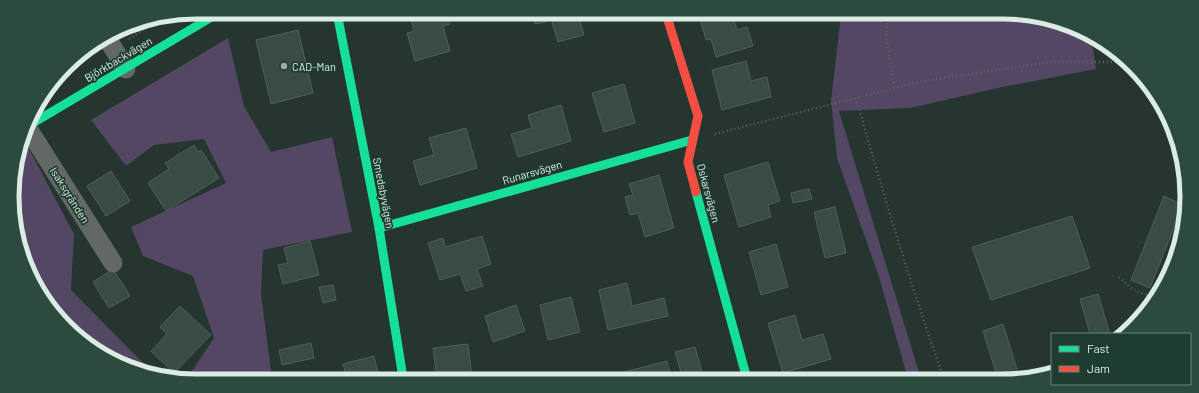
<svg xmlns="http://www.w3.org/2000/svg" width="1199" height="393" viewBox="0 0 1199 393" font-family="Barlow,sans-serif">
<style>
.green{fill:#534763}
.building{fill:#384c45;stroke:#515e59}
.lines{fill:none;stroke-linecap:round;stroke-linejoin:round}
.path{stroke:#5e6562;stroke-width:2.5;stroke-dasharray:1 3;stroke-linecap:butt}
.street{stroke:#626865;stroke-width:19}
.fast{stroke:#16e098;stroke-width:9}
.jam{stroke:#f24e42;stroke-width:9}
.poi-dot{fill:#9baca5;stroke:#1e3c30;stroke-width:1.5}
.labels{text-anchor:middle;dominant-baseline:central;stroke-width:3.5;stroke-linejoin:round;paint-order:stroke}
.street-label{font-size:11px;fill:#dbece4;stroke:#1e3c30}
.poi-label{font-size:11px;fill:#dbece4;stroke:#1e3c30;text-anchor:start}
.rim{fill:none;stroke:#dbece4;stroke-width:5}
</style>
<rect width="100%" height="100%" fill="#25352f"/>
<!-- green -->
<g class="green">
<polygon points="841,15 1039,16 1087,36 1093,49 1096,69 998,88 910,108 839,111 921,379 908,379 879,277 837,158 831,100"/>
<polygon points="228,38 244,106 271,152 332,137 352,232 263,250 261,294 272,378 188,377 214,338 193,276 143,256 131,227 226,183 204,139 154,145 126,166 91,120"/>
<polygon points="29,149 74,234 71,290 156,376 94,350 50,309 18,244 14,173 19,155"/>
</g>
<!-- building -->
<g class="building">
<polygon points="409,13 447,13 450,24 443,26 450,51 415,61 407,33 414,31"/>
<polygon points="533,13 545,13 546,22 535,24"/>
<polygon points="555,14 578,14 584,35 558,42 550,15"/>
<polygon points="717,14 732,14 737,30 747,27 753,46 716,57 711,39 706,40 700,19"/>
<polygon points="150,21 136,31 132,25"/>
<polygon points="298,30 313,93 271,104 256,40"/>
<polygon points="746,61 751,81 767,77 771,97 722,110 712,70"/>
<polygon points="624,84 635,123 604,132 592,93"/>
<polygon points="561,105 571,141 518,157 511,134 532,128 528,115"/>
<polygon points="466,128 477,168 420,185 413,161 434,155 429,138"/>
<polygon points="194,145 198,152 201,150 219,178 166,211 148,183 169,169 165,163"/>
<polygon points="768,162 780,201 768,205 771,217 739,227 724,175"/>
<polygon points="111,171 130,201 106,216 87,186"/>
<polygon points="659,175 674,228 645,237 638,213 630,215 625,197 633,195 629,184"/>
<polygon points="809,189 812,199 793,203 791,193"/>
<polygon points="1164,196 1183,205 1150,288 1131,280"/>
<polygon points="835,207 846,253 825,258 814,212"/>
<polygon points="1072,216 1090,268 991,300 972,247"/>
<polygon points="482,236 491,264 477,269 483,286 466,291 460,274 440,280 428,243 443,238 445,247"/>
<polygon points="310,241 319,275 283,284 278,265 288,263 284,248"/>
<polygon points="776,244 788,287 761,295 749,252"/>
<polygon points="113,269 130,296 109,308 93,282"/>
<polygon points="627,283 632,306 664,298 668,316 608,330 599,290"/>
<polygon points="333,285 336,300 323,303 319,287"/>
<polygon points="1098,294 1110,334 1090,334 1080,299"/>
<polygon points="571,297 580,332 548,340 540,305"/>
<polygon points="516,305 525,331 493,342 485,316"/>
<polygon points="180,306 211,335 174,373 151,351 167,334 160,327"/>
<polygon points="795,315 802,340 823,334 831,359 783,373 768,323"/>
<polygon points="1003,324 1020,379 998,379 983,331"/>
<polygon points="311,343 314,358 282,365 279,350"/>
<polygon points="468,344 472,378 437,378 433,348"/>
<polygon points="695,347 704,379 683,379 675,352"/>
<polygon points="374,356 379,377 374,378 347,378 343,364"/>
<polygon points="667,361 671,379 601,378"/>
</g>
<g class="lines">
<!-- path -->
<g class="path">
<polyline points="887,15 886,37 895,88"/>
<polyline points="129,39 158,20"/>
<path d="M856,98C883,193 911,286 944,379"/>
<polyline points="715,134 922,81 1052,62 1124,62"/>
<path d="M1119,277C1131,289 1140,297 1158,294"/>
</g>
<!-- street -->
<g class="street">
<polyline points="107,38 126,69"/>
<polyline points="27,127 113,263"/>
</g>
<!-- fast -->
<g class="fast">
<polyline points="337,13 379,228 403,378"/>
<polyline points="28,126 220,12"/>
<polyline points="696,192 747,379"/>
<polyline points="379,228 692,140"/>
</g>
<!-- jam -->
<polyline class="jam" points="666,14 698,116 688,162 696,192"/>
</g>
<!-- markers -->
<circle class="poi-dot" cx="284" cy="66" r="4"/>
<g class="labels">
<!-- street labels -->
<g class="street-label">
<text transform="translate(118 59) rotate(-31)">Björkbackvägen</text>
<text transform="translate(532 172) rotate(-16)">Runarsvägen</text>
<text transform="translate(384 193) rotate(79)">Smedsbyvägen</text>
<text transform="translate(709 193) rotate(75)">Oskarsvägen</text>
<text transform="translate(70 195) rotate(58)">Isaksgränden</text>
</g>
<!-- poi labels -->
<g class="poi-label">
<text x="292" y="66">CAD-Man</text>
</g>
</g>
<!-- crop -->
<path d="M0 0H1199V393H0ZM196 19H1003A177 177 0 0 1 1180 196V197A177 177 0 0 1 1003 374H196A177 177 0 0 1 19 197V196A177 177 0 0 1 196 19Z" fill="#2d4a3e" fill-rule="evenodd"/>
<path class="rim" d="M196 19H1003A177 177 0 0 1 1180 196V197A177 177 0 0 1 1003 374H196A177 177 0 0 1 19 197V196A177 177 0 0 1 196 19Z"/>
<!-- legend -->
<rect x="1051" y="333" width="140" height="52" fill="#1e3c30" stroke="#6a8278"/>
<rect x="1059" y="346" width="20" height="6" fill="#16e098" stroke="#6a8278"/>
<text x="1087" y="353" font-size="12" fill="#dbece4">Fast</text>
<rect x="1059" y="366" width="20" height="6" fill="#f24e42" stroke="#6a8278"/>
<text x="1087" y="373" font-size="12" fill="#dbece4">Jam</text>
</svg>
